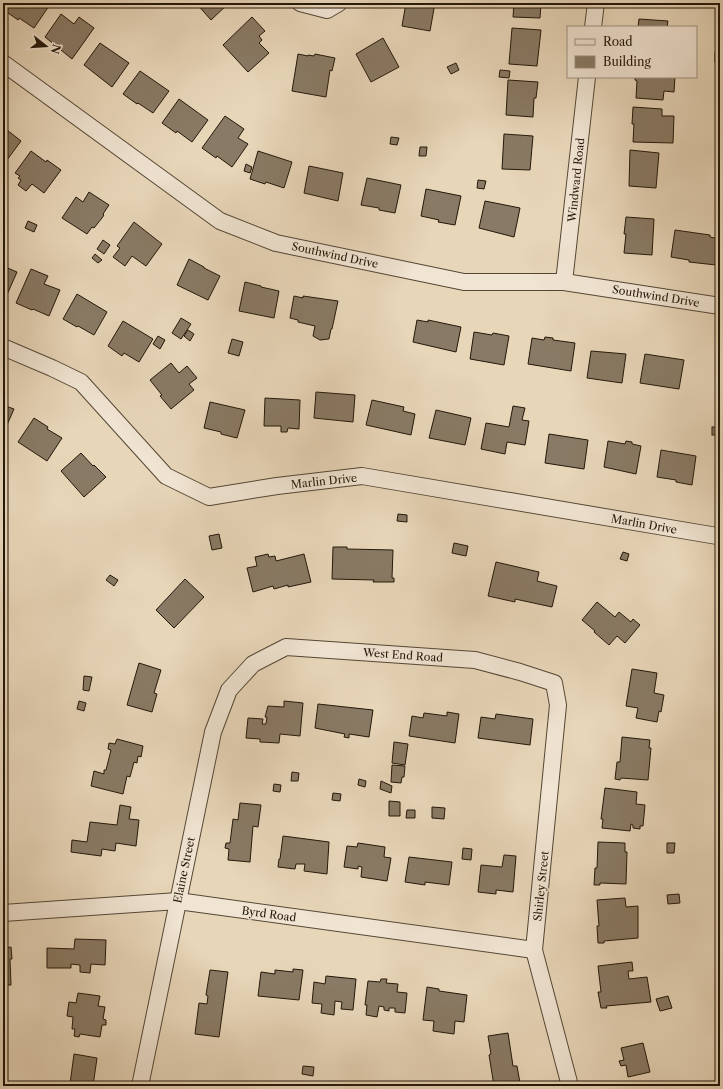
<svg xmlns="http://www.w3.org/2000/svg" width="723" height="1089" viewBox="0 0 723 1089" font-family="'Libre Caslon Text',serif">
<style>
.building{fill:#897a65;stroke:#231709}
.lines{fill:none;stroke-linecap:round;stroke-linejoin:round}
.minor-casing{stroke:#544735;stroke-width:18}
.minor{stroke:#f0e4d2;stroke-width:16}
.labels{text-anchor:middle;dominant-baseline:central;stroke-width:3;stroke-linejoin:round;paint-order:stroke}
.street-label{font-size:11px;fill:#231709;stroke:#f0e4d2}
</style>
<rect width="100%" height="100%" fill="#e8d6b9"/>
<filter id="stains"><feTurbulence type="fractalNoise" baseFrequency=".005" numOctaves="4"/><feColorMatrix values="0 0 0 0 .2 0 0 0 0 .09 0 0 0 0 .02 0 0 0 .5 -.17"/></filter>
<radialGradient id="worn" r=".72"><stop offset=".6" stop-color="#630" stop-opacity="0"/><stop offset="1" stop-color="#630" stop-opacity=".3"/></radialGradient>
<!-- building -->
<g class="building">
<polygon points="9,3 45,3 49,6 34,28 19,18 18,20 4,10"/>
<polygon points="196,3 229,3 211,20"/>
<polygon points="406,3 435,3 430,31 402,26"/>
<polygon points="514,3 541,3 540,18 513,17"/>
<polygon points="61,14 74,24 79,17 94,28 72,59 45,37"/>
<polygon points="252,17 265,31 259,36 262,40 259,43 269,53 248,72 223,45"/>
<polygon points="639,19 668,21 667,27 638,27"/>
<polygon points="512,28 541,30 537,66 509,64"/>
<polygon points="383,38 399,67 371,82 356,54"/>
<polygon points="100,43 129,63 112,87 84,65"/>
<rect x="715" y="52" width="5" height="10"/>
<polygon points="298,54 308,56 308,55 314,56 315,54 335,58 332,71 330,70 326,97 292,91"/>
<polygon points="456,63 459,70 451,74 447,67"/>
<polygon points="500,70 510,71 509,78 499,77"/>
<polygon points="140,71 169,91 153,113 138,103 137,104 123,94"/>
<polygon points="635,77 675,77 674,92 664,91 663,100 636,98 637,81 635,80"/>
<polygon points="508,80 538,82 536,98 534,98 533,117 506,115"/>
<polygon points="179,99 208,120 192,142 177,131 176,133 162,123"/>
<polygon points="633,107 662,109 662,116 674,116 673,143 633,142 634,124 632,124"/>
<polygon points="225,116 244,129 238,138 248,144 232,167 217,156 216,158 202,148"/>
<polygon points="3,129 6,132 7,130 21,141 4,164"/>
<polygon points="504,134 533,136 530,170 502,169"/>
<polygon points="391,137 399,138 397,145 390,144"/>
<polygon points="420,147 427,147 426,156 419,156"/>
<polygon points="630,150 659,153 656,188 629,186"/>
<polygon points="31,151 46,162 47,160 61,170 44,193 32,184 26,191 18,185 21,180 18,178 20,176 15,173"/>
<polygon points="258,151 292,162 284,188 266,182 265,184 250,179"/>
<polygon points="246,164 252,167 250,173 244,171"/>
<polygon points="309,166 343,173 338,201 304,193"/>
<polygon points="367,178 401,185 395,213 379,210 379,208 361,205"/>
<polygon points="478,180 486,181 484,189 477,188"/>
<polygon points="426,189 461,196 455,225 438,222 439,220 421,216"/>
<polygon points="89,192 109,205 103,214 104,215 102,218 94,228 92,227 87,234 62,218 76,197 83,202"/>
<polygon points="485,201 520,208 514,237 479,228"/>
<polygon points="626,217 654,219 652,255 624,253 626,234 624,234"/>
<polygon points="28,221 37,225 34,232 25,228"/>
<polygon points="134,222 162,244 146,266 132,256 125,266 113,257 120,248 117,246"/>
<polygon points="675,230 710,235 710,237 719,239 716,265 689,262 689,260 671,257"/>
<polygon points="103,240 110,245 104,254 97,249"/>
<polygon points="95,254 102,260 98,263 92,258"/>
<polygon points="189,259 204,267 204,268 220,276 208,300 177,285"/>
<polygon points="3,266 17,272 6,297 3,295"/>
<polygon points="31,269 48,276 44,284 60,290 49,316 33,309 32,310 16,303"/>
<polygon points="245,282 261,286 261,287 279,291 274,318 239,311"/>
<polygon points="77,294 107,312 94,335 78,326 77,327 63,319"/>
<polygon points="294,296 303,298 303,296 338,301 332,329 331,329 329,339 320,340 313,336 315,326 298,322 298,320 290,318"/>
<polygon points="181,318 191,324 181,339 172,333"/>
<polygon points="417,320 428,322 428,320 461,327 456,352 413,342"/>
<polygon points="123,321 153,339 139,362 124,353 122,356 108,346"/>
<polygon points="188,330 194,334 190,341 184,336"/>
<polygon points="474,332 492,335 493,333 509,336 504,365 470,359"/>
<polygon points="158,336 165,340 160,349 153,344"/>
<polygon points="545,337 553,338 553,340 575,343 571,371 528,364 532,338 544,340"/>
<polygon points="232,339 243,342 239,356 228,353"/>
<polygon points="591,351 626,354 622,383 587,378"/>
<polygon points="645,354 684,360 679,389 640,383"/>
<polygon points="171,363 179,373 187,366 197,378 189,384 194,390 171,409 160,396 162,395 150,380"/>
<polygon points="316,392 355,395 353,422 314,418"/>
<polygon points="265,398 300,400 299,429 288,428 287,432 281,432 281,426 264,426"/>
<polygon points="372,400 404,407 403,411 415,414 411,435 366,425"/>
<polygon points="210,402 245,410 237,438 221,434 221,432 204,428"/>
<polygon points="3,405 14,409 3,434"/>
<polygon points="513,406 525,408 522,420 529,421 525,445 507,442 505,454 481,449 486,423 509,427"/>
<polygon points="436,410 471,418 465,445 429,438"/>
<polygon points="34,418 48,427 47,429 62,438 47,461 18,442"/>
<rect x="712" y="427" width="7" height="8"/>
<polygon points="549,434 588,440 584,469 545,463"/>
<polygon points="608,441 625,444 626,441 632,442 632,444 641,446 636,474 604,467"/>
<polygon points="661,450 696,456 692,485 676,482 676,480 657,477"/>
<polygon points="81,453 93,466 94,465 106,477 84,497 61,471"/>
<polygon points="398,514 407,515 407,522 397,521"/>
<polygon points="219,534 222,548 212,550 209,536"/>
<polygon points="454,543 468,546 466,556 452,553"/>
<polygon points="333,547 347,547 347,549 393,550 392,578 394,578 394,582 373,582 374,580 332,579"/>
<polygon points="623,552 629,554 627,561 620,559"/>
<polygon points="268,554 269,557 275,556 276,561 304,554 311,582 288,587 288,585 274,589 273,586 253,592 247,568 257,566 255,557"/>
<polygon points="496,562 539,572 537,581 557,586 552,607 515,599 515,602 488,596"/>
<polygon points="110,575 118,580 114,586 106,580"/>
<polygon points="185,579 204,597 174,628 156,610"/>
<polygon points="597,602 615,617 619,612 631,622 633,619 640,625 625,643 617,636 609,645 594,632 595,631 582,620"/>
<polygon points="139,663 161,670 154,693 157,694 152,712 127,705"/>
<polygon points="632,669 657,673 654,693 664,695 661,712 659,711 657,722 636,718 638,708 626,706"/>
<polygon points="84,676 92,677 89,691 83,690"/>
<polygon points="79,701 86,703 84,711 77,709"/>
<polygon points="284,701 303,703 300,736 280,734 279,743 260,742 260,739 246,738 248,718 263,719 262,724 266,724 267,717 265,717 268,706 284,707"/>
<polygon points="318,704 373,710 369,737 349,734 349,738 344,737 345,734 315,728"/>
<polygon points="447,712 459,714 455,743 409,736 412,716 423,718 424,713 447,716"/>
<polygon points="496,714 533,719 530,745 478,738 481,717 495,719"/>
<polygon points="622,737 650,740 649,748 651,748 648,780 621,778 620,780 615,779 617,762 620,762"/>
<polygon points="117,739 143,746 141,757 138,756 137,763 134,762 130,777 127,776 123,794 91,786 94,771 104,774 104,770 106,770 111,750 108,749 109,743 115,744"/>
<polygon points="394,742 408,744 405,765 392,763"/>
<polygon points="392,765 405,766 404,777 402,777 401,783 391,782"/>
<polygon points="292,772 299,773 298,781 291,781"/>
<polygon points="359,779 366,781 365,787 358,785"/>
<polygon points="381,781 392,786 391,793 380,789"/>
<polygon points="274,784 281,785 280,792 273,791"/>
<polygon points="605,788 637,792 636,804 645,805 643,826 640,826 640,829 633,828 633,825 631,824 630,831 602,828 603,819 601,819"/>
<polygon points="333,793 341,794 340,801 332,800"/>
<polygon points="389,801 400,802 400,816 389,816"/>
<polygon points="240,803 261,805 258,827 253,826 250,862 228,860 229,849 225,848 226,843 230,843 233,819 238,820"/>
<polygon points="120,805 131,807 129,819 139,820 136,846 116,843 115,851 102,849 101,856 71,852 72,840 87,842 90,822 117,825"/>
<polygon points="432,807 445,808 444,819 432,818"/>
<polygon points="407,810 415,810 415,818 406,818"/>
<polygon points="283,836 329,842 327,874 304,871 305,864 296,864 295,869 278,867 279,859 280,859"/>
<polygon points="598,842 625,843 625,852 627,852 626,884 600,883 600,885 594,885 595,868 597,868"/>
<polygon points="358,843 385,847 384,857 391,858 387,881 361,877 362,867 358,866 358,869 344,867 347,846 357,847"/>
<polygon points="667,843 675,843 674,853 667,853"/>
<polygon points="463,848 472,849 471,860 462,859"/>
<polygon points="504,855 516,856 513,892 496,890 496,894 478,892 481,865 502,867"/>
<polygon points="409,857 452,862 449,885 425,882 425,885 405,882"/>
<polygon points="679,894 680,903 668,904 667,895"/>
<polygon points="625,898 626,907 638,906 638,938 604,941 604,943 598,943 597,926 599,926 597,900"/>
<polygon points="75,939 106,940 105,965 91,964 90,973 80,972 80,965 71,964 71,968 47,968 47,948 74,949"/>
<polygon points="11,947 12,959 10,959 11,985 6,985 6,994 3,994 3,948"/>
<polygon points="632,962 633,971 628,971 629,979 647,977 651,1002 606,1006 607,1008 601,1008 598,992 601,992 598,966"/>
<polygon points="293,969 303,970 299,1000 258,996 261,972 275,974 275,970 293,972"/>
<polygon points="210,970 228,972 219,1037 195,1034 199,1003 207,1004 208,996 206,995"/>
<polygon points="326,976 356,979 353,1010 341,1009 342,1002 335,1001 334,1015 321,1013 322,1004 312,1003 314,982 325,984"/>
<polygon points="381,979 387,979 386,983 398,984 397,992 407,993 405,1013 395,1012 395,1008 389,1008 389,1011 384,1010 384,1007 379,1006 377,1017 366,1015 367,1005 365,1005 368,981 380,982"/>
<polygon points="427,987 439,989 439,991 467,995 464,1022 455,1021 454,1034 433,1031 434,1021 423,1020"/>
<polygon points="78,993 100,996 98,1006 105,1007 103,1019 106,1020 106,1025 102,1025 100,1037 80,1034 79,1037 74,1036 75,1029 72,1029 73,1017 67,1016 69,1002 76,1003"/>
<polygon points="668,996 672,1008 660,1011 656,999"/>
<polygon points="508,1033 513,1066 517,1066 520,1083 511,1086 494,1086 489,1055 491,1054 488,1036"/>
<polygon points="643,1043 650,1072 628,1077 626,1065 621,1066 619,1061 624,1060 621,1048"/>
<polygon points="74,1054 97,1058 93,1086 70,1084"/>
<polygon points="303,1066 314,1067 313,1076 302,1074"/>
</g>
<g class="lines">
<!-- minor casing -->
<g class="minor-casing">
<g id="minor">
<polyline points="300,3 327,10 339,3"/>
<polyline points="593,27 596,3"/>
<polyline points="3,63 220,221 276,243 464,282 564,282 720,306"/>
<polyline points="564,282 587,77"/>
<polyline points="3,347 52,368 81,382 166,476 209,497 277,486 362,476 717,536 720,535"/>
<polyline points="3,913 178,901 534,950"/>
<polyline points="140,1086 213,732 229,690 253,664 286,647 475,660 520,672 554,683 558,705 534,950 570,1086"/>
</g>
</g>
<!-- minor -->
<use href="#minor" class="minor"/>
</g>
<g class="labels">
<!-- street labels -->
<g class="street-label">
<text transform="translate(576 180) rotate(-84)">Windward Road</text>
<text transform="translate(335 255) rotate(12)">Southwind Drive</text>
<text transform="translate(656 296) rotate(9)">Southwind Drive</text>
<text transform="translate(324 481) rotate(-6)">Marlin Drive</text>
<text transform="translate(644 524) rotate(10)">Marlin Drive</text>
<text transform="translate(403 655) rotate(4)">West End Road</text>
<text transform="translate(184 870) rotate(-78)">Elaine Street</text>
<text transform="translate(541 886) rotate(-84)">Shirley Street</text>
<text transform="translate(269 914) rotate(8)">Byrd Road</text>
</g>
</g>
<!-- margin -->
<rect width="723" height="1089" fill="none" stroke="#e8d6b9" stroke-width="16"/>
<rect x="4" y="4" width="715" height="1081" fill="none" stroke="#231709" stroke-width="2"/>
<rect x="8" y="8" width="707" height="1073" fill="none" stroke="#231709"/>
<!-- legend -->
<rect x="567" y="26" width="130" height="52" fill="#f0e4d2" stroke="#9e9282"/>
<rect x="575" y="39" width="20" height="6" fill="#f0e4d2" stroke="#9e9282"/>
<text x="603" y="46" font-size="12" fill="#231709">Road</text>
<rect x="575" y="56" width="20" height="12" fill="#897a65" stroke="#9e9282"/>
<text x="603" y="66" font-size="12" fill="#231709">Building</text>
<!-- north arrow -->
<g transform="translate(46 46) rotate(107)" stroke="#f0e4d2" stroke-width="3" paint-order="stroke">
<path d="M0-3L7 15L0 10L-7 15Z" fill="#231709"/>
<text y="-6" font-size="11" font-weight="bold" text-anchor="middle" fill="#231709">N</text>
</g>
<rect width="100%" height="100%" filter="url(#stains)"/>
<rect width="100%" height="100%" fill="url(#worn)"/>
</svg>
